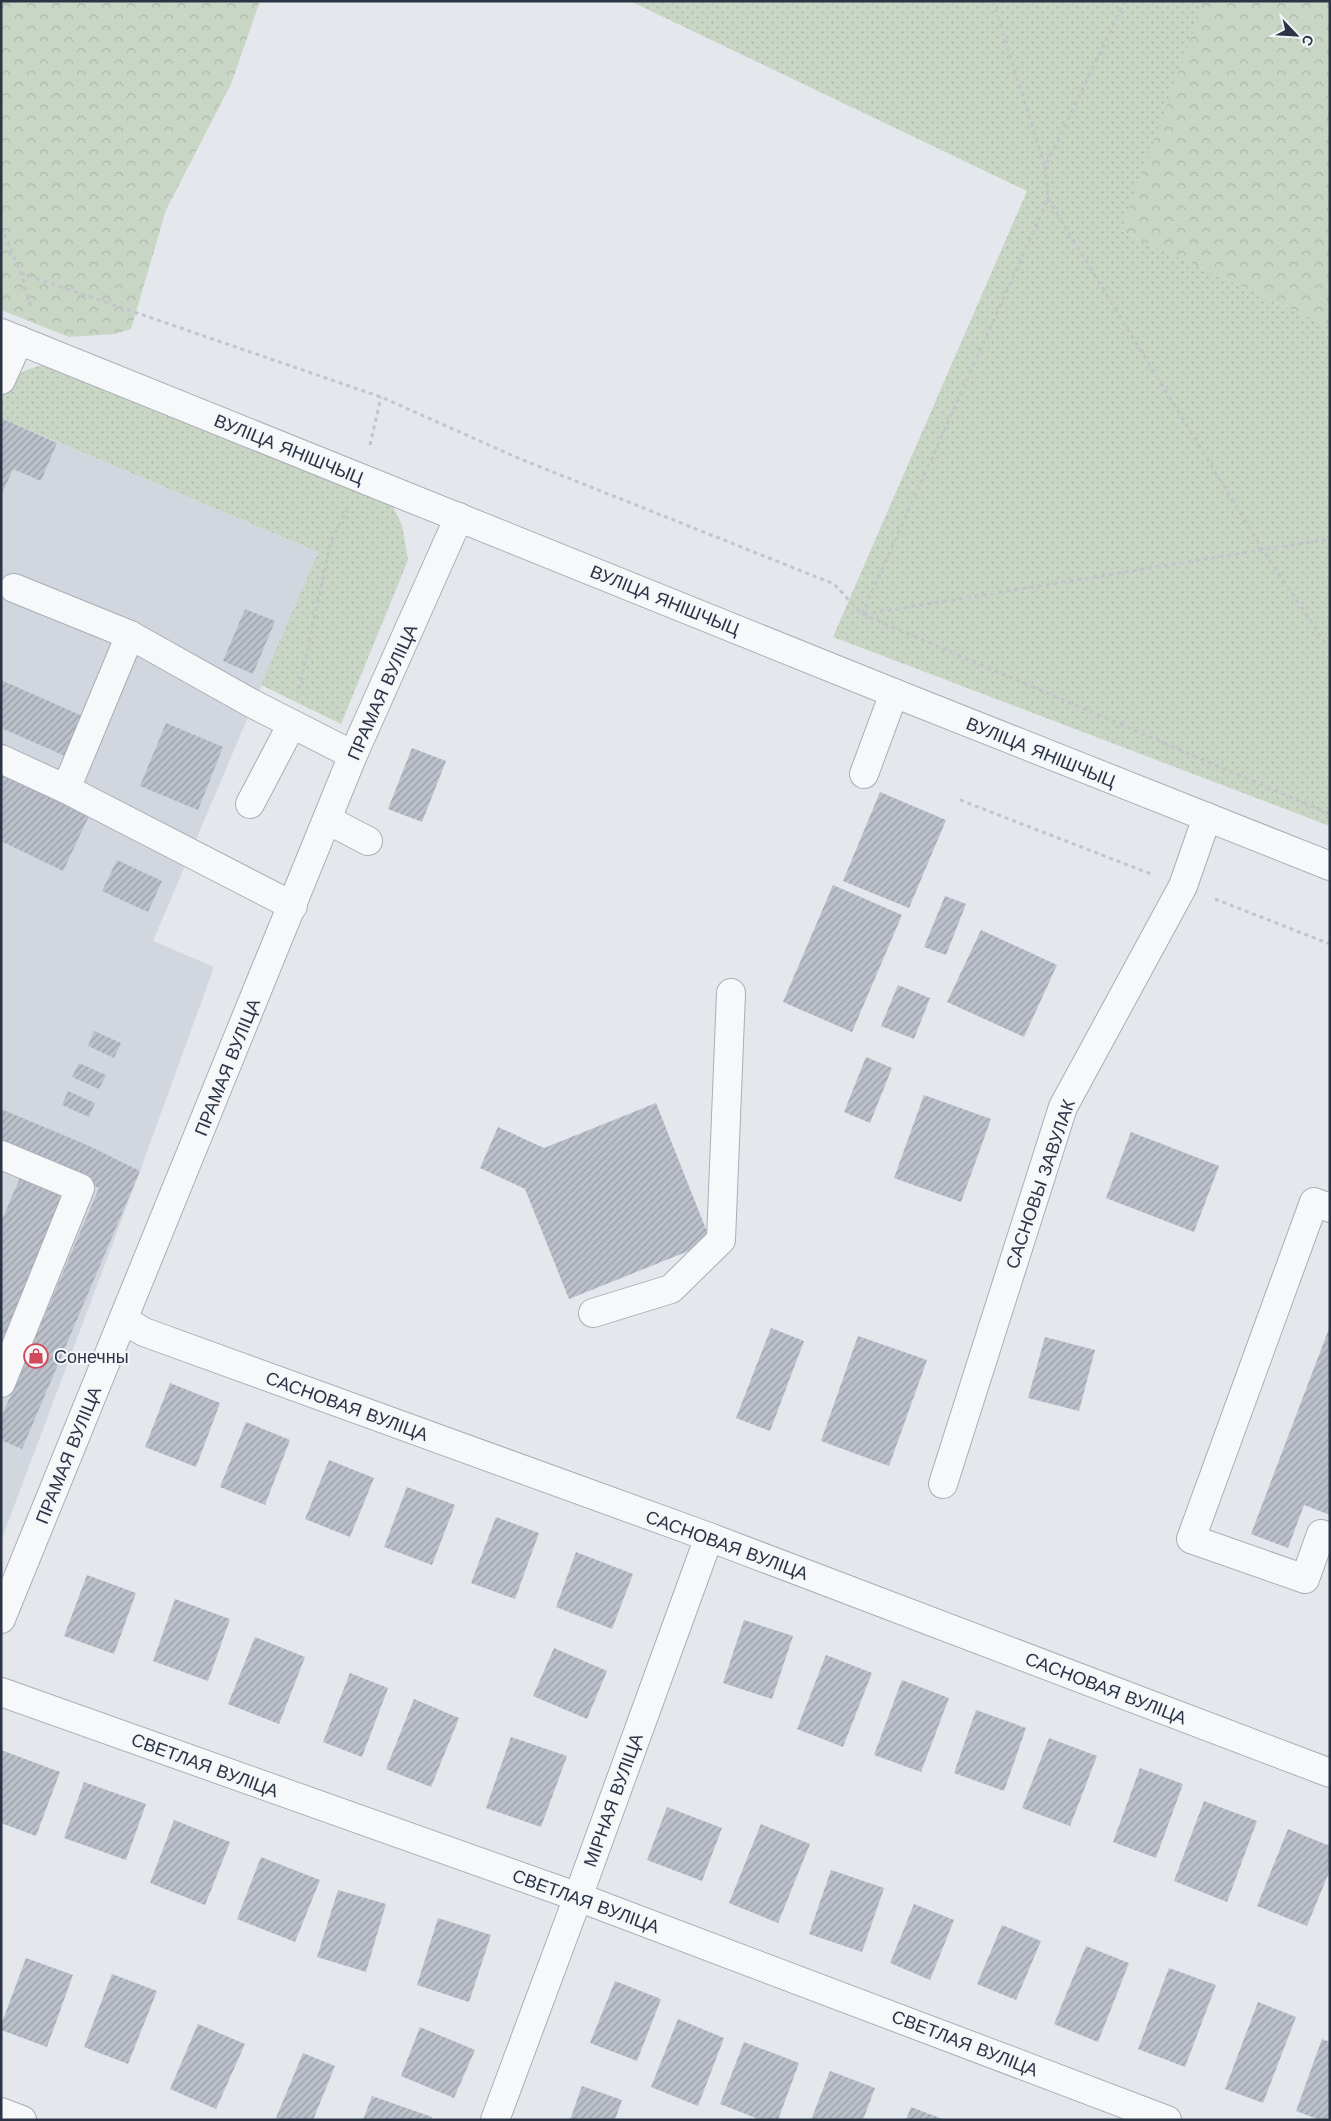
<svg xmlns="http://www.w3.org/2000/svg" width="1331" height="2121" viewBox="0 0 1331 2121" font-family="'Work Sans',sans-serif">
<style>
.built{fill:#d2d6de}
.grass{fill:url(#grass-dots)}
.forest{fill:url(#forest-crowns)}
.building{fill:url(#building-hatch)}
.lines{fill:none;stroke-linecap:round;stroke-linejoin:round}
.minor-casing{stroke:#a9aeb7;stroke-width:30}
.path{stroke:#c2c5cb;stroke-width:3;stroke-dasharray:4 4;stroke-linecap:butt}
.minor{stroke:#f7f8fa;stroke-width:28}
.labels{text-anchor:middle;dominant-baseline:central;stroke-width:4;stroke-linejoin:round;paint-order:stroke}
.street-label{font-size:18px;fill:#2b3445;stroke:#f4f6f9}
.poi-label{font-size:18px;fill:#2b3445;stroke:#f4f6f9;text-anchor:start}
</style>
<defs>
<pattern id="grass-dots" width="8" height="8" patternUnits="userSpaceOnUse" patternTransform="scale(1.25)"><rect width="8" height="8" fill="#c9d6c5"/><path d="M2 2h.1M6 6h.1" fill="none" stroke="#adb8ab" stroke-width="1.8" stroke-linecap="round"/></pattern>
<pattern id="forest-crowns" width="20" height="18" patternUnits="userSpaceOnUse" patternTransform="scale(1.25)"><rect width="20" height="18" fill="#c9d6c5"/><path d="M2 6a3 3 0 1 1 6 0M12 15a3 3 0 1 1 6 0" fill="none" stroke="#adb8ab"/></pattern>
<pattern id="building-hatch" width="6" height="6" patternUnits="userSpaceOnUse" patternTransform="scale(1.25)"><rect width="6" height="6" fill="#bbc0ca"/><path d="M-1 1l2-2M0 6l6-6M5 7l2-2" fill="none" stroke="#989da6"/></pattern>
</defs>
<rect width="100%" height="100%" fill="#e4e7ec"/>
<!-- built -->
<polygon class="built" points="1,418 318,552 153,941 214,967 140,1171 1,1541"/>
<!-- grass -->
<g class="grass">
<polygon points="630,1 1215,1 1121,231 1330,327 1330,826 833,637 1027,191"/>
<path d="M51,363L391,503L402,525L408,560L341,724L261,685L318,552L1,418C1,379 16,371 51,363Z"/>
</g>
<!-- forest -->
<g class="forest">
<polygon points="1,1 260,1 231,84 166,210 131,329 114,334 69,337 1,310"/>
<polygon points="1204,1 1330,1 1330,327 1121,231"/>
</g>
<!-- building -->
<g class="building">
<polygon points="1,418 57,443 41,481 13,469 1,496"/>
<polygon points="245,609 275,621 253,674 223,661"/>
<polygon points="1,680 89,719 72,759 1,728"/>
<polygon points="166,723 223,747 198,810 140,786"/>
<polygon points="412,748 446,761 422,822 388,809"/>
<polygon points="1,773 90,814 63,871 1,841"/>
<polygon points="880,792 946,820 909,908 843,881"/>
<polygon points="117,860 162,881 148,912 102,891"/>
<polygon points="833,885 902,915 852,1032 783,1002"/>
<polygon points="945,896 966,904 946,955 924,947"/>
<polygon points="981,930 1057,965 1024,1037 947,1002"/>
<polygon points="898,985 930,998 914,1039 881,1026"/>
<polygon points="94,1031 121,1043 114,1058 88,1046"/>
<polygon points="866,1057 892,1068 870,1123 844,1112"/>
<polygon points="79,1063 106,1075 99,1089 72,1077"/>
<polygon points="68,1091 95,1103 89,1117 62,1105"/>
<polygon points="924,1095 991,1119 961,1202 894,1178"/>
<polygon points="656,1103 711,1242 569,1299 525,1189 480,1168 498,1127 544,1148"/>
<polygon points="1,1109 87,1145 140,1171 22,1449 1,1440 1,1418 99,1188 1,1144"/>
<polygon points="1131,1132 1219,1166 1194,1232 1106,1198"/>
<polygon points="22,1173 69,1193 1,1354 1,1222"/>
<polygon points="1330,1326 1330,1515 1304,1505 1288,1548 1251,1534"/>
<polygon points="771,1328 804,1341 770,1431 736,1418"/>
<polygon points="858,1336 927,1360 889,1466 821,1441"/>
<polygon points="1045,1337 1095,1350 1079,1411 1028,1398"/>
<polygon points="170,1383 220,1403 196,1467 145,1447"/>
<polygon points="246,1422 290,1440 265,1505 220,1487"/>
<polygon points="329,1460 374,1478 350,1537 305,1519"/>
<polygon points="407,1487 455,1505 432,1565 384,1547"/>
<polygon points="496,1517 539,1533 515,1599 471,1583"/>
<polygon points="576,1552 633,1574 612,1629 556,1607"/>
<polygon points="87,1575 136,1593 114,1654 64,1636"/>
<polygon points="175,1599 230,1619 208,1681 153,1661"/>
<polygon points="744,1620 793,1636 772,1699 723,1683"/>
<polygon points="255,1637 305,1657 279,1724 228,1704"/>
<polygon points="554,1648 607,1671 587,1719 533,1696"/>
<polygon points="826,1655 872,1673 843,1747 797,1729"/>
<polygon points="350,1673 388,1688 362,1757 323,1742"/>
<polygon points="902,1680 949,1698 921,1772 874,1755"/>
<polygon points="414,1699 459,1718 431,1787 386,1769"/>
<polygon points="976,1710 1026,1728 1004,1791 954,1773"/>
<polygon points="511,1737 567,1756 541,1827 486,1808"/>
<polygon points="1049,1738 1097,1756 1070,1826 1022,1808"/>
<polygon points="1,1750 60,1772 36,1836 1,1823"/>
<polygon points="1140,1768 1183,1784 1156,1858 1113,1842"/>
<polygon points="84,1782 146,1804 126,1860 64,1838"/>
<polygon points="1204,1801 1257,1821 1227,1902 1174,1881"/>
<polygon points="667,1807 722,1828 702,1881 647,1860"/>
<polygon points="174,1820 230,1842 205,1905 150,1883"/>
<polygon points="761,1824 810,1844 778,1923 729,1903"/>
<polygon points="1288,1829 1330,1846 1330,1870 1307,1926 1257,1906"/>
<polygon points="261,1857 320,1880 295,1942 237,1919"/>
<polygon points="831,1870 884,1888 862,1952 809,1934"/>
<polygon points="338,1890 386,1904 366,1972 317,1957"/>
<polygon points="914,1904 954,1920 930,1980 890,1963"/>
<polygon points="438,1918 491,1935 469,2002 417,1985"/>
<polygon points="1002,1925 1041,1941 1016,2000 977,1984"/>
<polygon points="1086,1946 1129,1963 1098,2042 1054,2024"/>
<polygon points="26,1958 73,1975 47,2047 1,2030 1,2025"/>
<polygon points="1169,1968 1216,1985 1185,2067 1138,2049"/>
<polygon points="112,1974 157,1991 128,2064 84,2047"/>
<polygon points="615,1981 661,1999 637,2061 590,2043"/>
<polygon points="1258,2002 1296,2017 1263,2103 1225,2089"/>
<polygon points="678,2019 724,2038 698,2106 651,2087"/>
<polygon points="198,2024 245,2044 216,2109 170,2089"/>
<polygon points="420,2027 475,2050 454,2098 401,2076"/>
<polygon points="1322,2039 1330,2042 1330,2120 1320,2120 1296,2111"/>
<polygon points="744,2042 799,2063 778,2120 761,2120 720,2104"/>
<polygon points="303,2053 335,2066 313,2120 279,2120 276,2118"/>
<polygon points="830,2071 875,2088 863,2120 811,2120"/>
<polygon points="582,2086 622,2100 615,2120 570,2120"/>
<polygon points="372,2096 432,2117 431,2120 363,2120"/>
<polygon points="911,2107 945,2120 906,2120"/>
</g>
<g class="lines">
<!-- minor casing -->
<g class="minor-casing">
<g id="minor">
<polyline points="1,333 894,693 1330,866"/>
<polyline points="1,380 19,340"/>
<polyline points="14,588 130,635 253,704 353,755"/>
<polyline points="1,759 66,789 293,906"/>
<polyline points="864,774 894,693"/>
<polyline points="66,789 130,635"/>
<polyline points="250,804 292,724"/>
<polyline points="328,820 368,841"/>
<polyline points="1,1155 80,1188 1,1383"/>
<polyline points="593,1313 671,1289 721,1240 731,993"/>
<polyline points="124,1320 144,1332 709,1537 1330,1773"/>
<polyline points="943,1484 1063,1107 1183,886 1207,817"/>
<polyline points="1321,1534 1305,1579 1191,1539 1314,1202 1330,1208"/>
<polyline points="1,1619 353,755 459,517"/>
<polyline points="1,1692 578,1897 1167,2120"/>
<polyline points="1,2112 22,2120"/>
<polyline points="495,2120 578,1897 709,1537"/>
</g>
</g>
<!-- path -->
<g class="path">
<polyline points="993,1 1045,167"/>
<polyline points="1125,1 1045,167 1048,199 1263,550 1330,650"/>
<polyline points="1,227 21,273 31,308"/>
<polyline points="21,273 381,397 518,458 834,584 862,614 1330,814"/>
<polyline points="370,445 381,397"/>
<polyline points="862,614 1048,199"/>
<polyline points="864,614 1330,539"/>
<polyline points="299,689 331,541 347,510"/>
<polyline points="960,800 1151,874"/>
<polyline points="1215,899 1330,944"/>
</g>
<!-- minor -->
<use href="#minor" class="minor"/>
</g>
<!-- icons -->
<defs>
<g id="shop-ring" transform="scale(1.25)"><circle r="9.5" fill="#f4f6f9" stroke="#d1495b" stroke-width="1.5"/><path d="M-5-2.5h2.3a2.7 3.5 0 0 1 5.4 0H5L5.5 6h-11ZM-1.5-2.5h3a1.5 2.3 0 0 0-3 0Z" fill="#d1495b"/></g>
</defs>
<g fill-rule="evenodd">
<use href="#shop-ring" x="36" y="1356"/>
</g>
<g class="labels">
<!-- street labels -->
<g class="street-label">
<text transform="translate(289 449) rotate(22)">ВУЛІЦА ЯНІШЧЫЦ</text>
<text transform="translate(665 600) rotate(22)">ВУЛІЦА ЯНІШЧЫЦ</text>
<text transform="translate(382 692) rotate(-66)">ПРАМАЯ ВУЛІЦА</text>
<text transform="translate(1041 752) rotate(22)">ВУЛІЦА ЯНІШЧЫЦ</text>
<text transform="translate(227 1067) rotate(-68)">ПРАМАЯ ВУЛІЦА</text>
<text transform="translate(1040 1184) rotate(-71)">САСНОВЫ ЗАВУЛАК</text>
<text transform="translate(347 1406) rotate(20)">САСНОВАЯ ВУЛІЦА</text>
<text transform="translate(68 1455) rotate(-68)">ПРАМАЯ ВУЛІЦА</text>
<text transform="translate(727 1545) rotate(20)">САСНОВАЯ ВУЛІЦА</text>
<text transform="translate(1106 1688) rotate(21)">САСНОВАЯ ВУЛІЦА</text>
<text transform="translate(205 1765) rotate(20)">СВЕТЛАЯ ВУЛІЦА</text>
<text transform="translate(613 1800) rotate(-70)">МІРНАЯ ВУЛІЦА</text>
<text transform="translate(586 1901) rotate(20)">СВЕТЛАЯ ВУЛІЦА</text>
<text transform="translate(965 2043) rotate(21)">СВЕТЛАЯ ВУЛІЦА</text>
</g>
<!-- poi labels -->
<g class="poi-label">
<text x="54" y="1356">Сонечны</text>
</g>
</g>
<!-- border -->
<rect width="1331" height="2121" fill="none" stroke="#2b3445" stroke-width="5"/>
<!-- north arrow -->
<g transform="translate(1296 35) rotate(115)" stroke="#f4f6f9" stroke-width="4" paint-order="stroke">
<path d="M0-4L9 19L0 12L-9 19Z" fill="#2b3445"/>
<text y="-8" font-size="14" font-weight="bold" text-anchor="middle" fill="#2b3445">С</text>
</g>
</svg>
